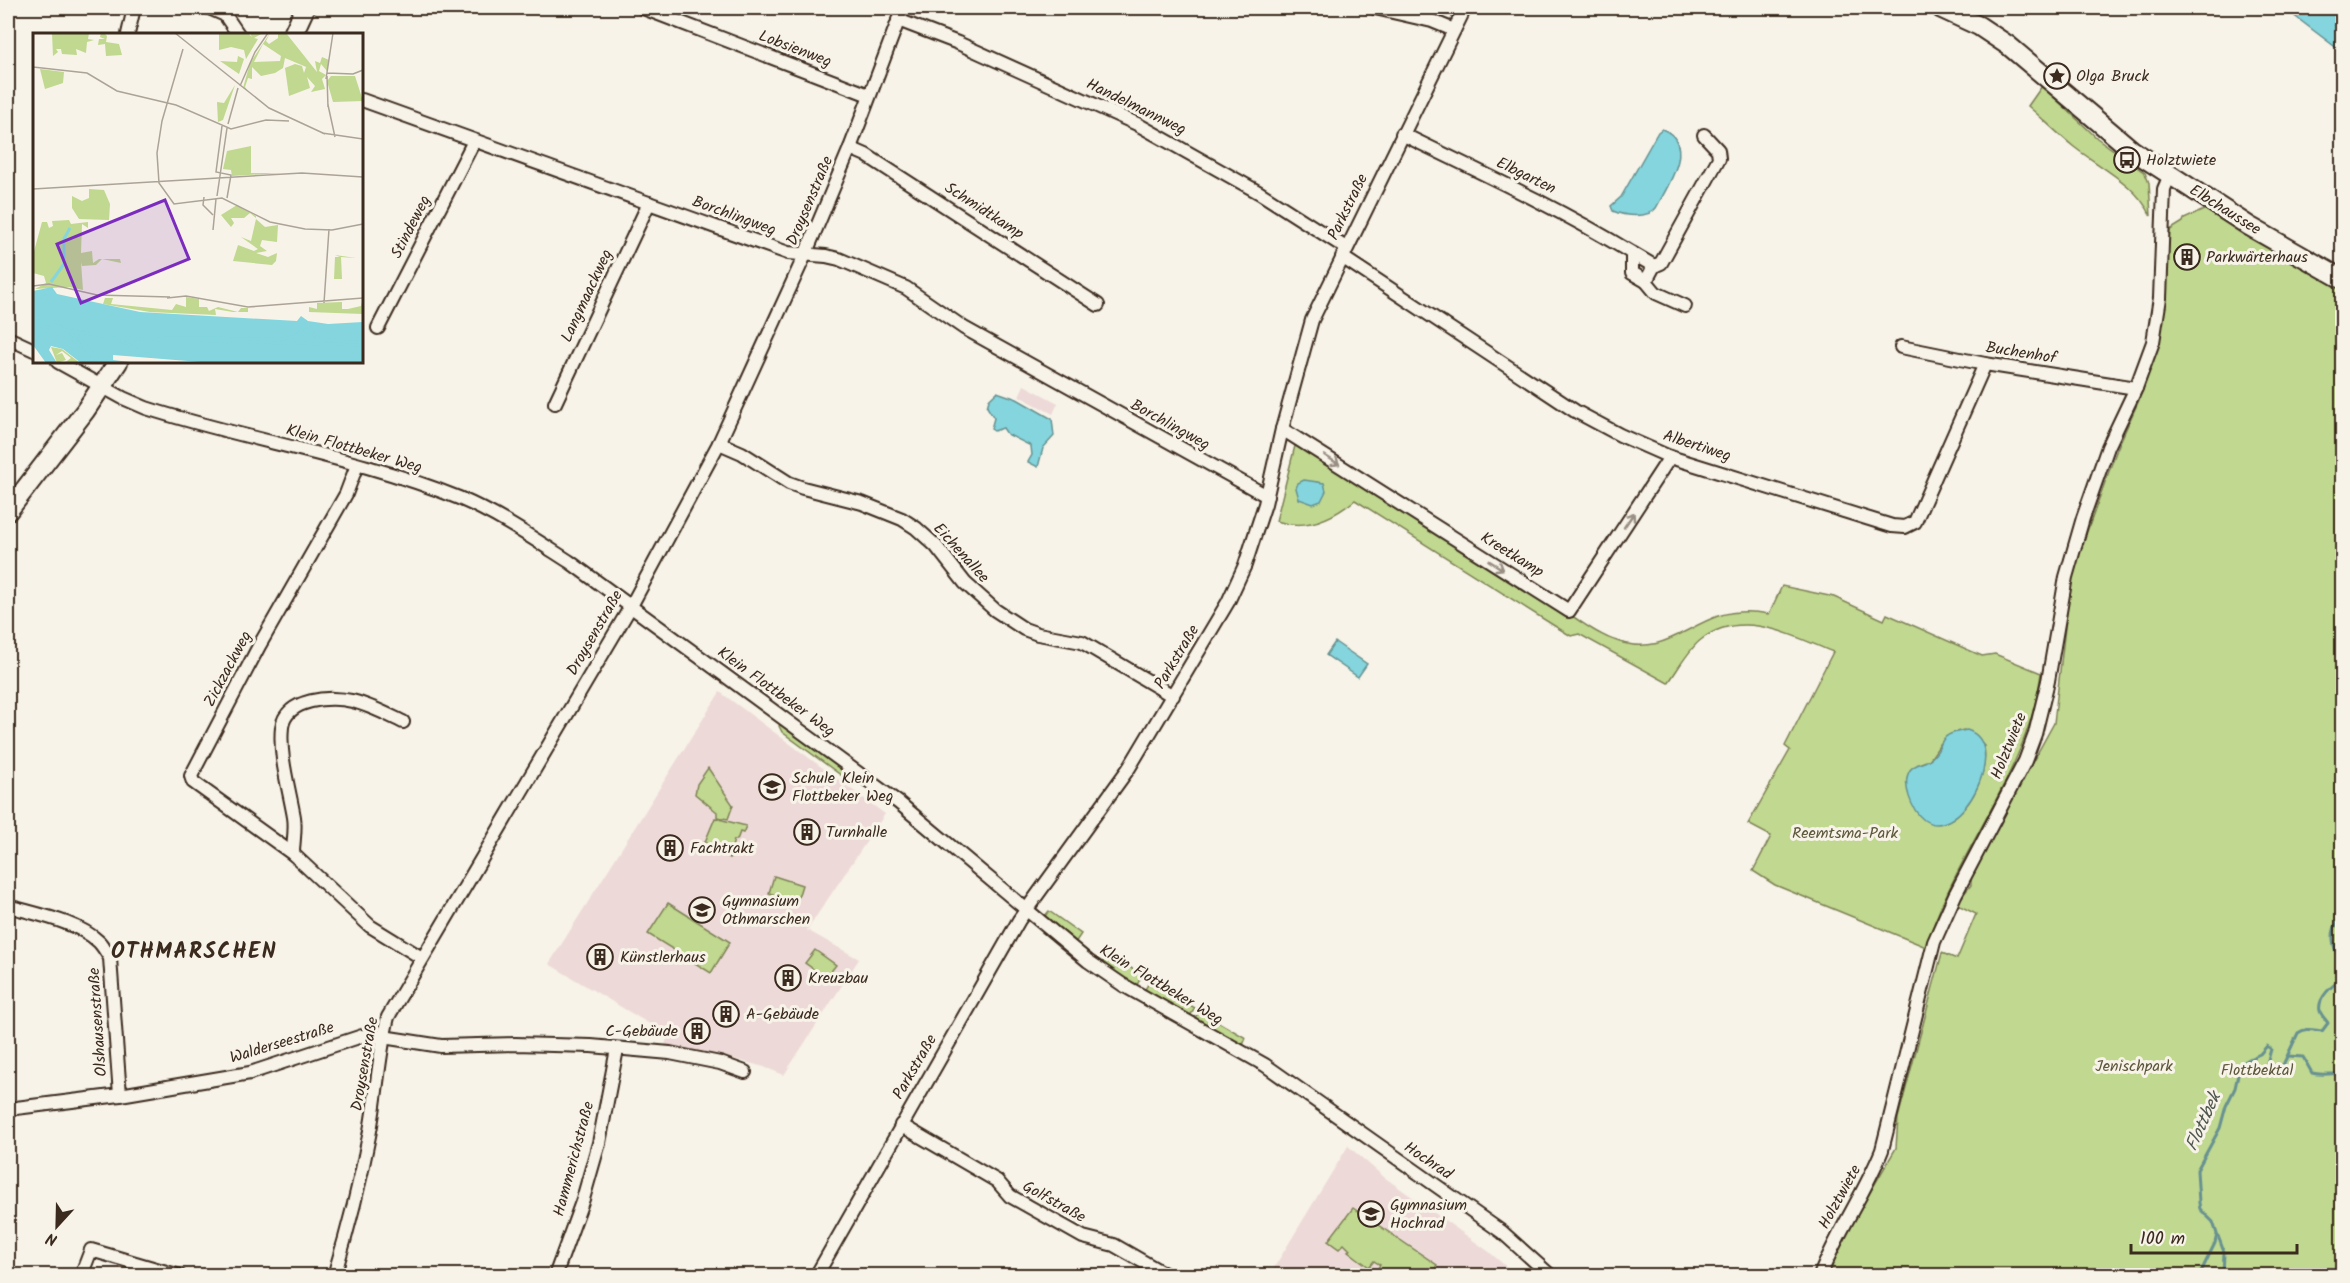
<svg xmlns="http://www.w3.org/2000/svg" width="2350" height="1283" viewBox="0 0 2350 1283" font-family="Kalam,sans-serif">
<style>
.built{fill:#eddad8}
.green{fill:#c0d88f;stroke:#7e8156;stroke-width:1.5;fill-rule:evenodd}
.water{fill:#84d5dd;stroke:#679191;stroke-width:1.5}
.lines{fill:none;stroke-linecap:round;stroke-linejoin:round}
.stream{stroke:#679191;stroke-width:3}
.street-casing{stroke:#3b2a1e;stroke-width:16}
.secondary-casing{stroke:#3b2a1e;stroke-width:22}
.street{stroke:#f7f3e8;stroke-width:12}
.secondary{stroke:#f7f3e8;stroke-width:18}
.oneway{stroke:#998e83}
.labels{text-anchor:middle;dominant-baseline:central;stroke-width:6;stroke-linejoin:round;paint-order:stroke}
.street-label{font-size:16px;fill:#3b2a1e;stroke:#f7f3e8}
.poi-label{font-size:16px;fill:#3b2a1e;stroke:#f7f3e8;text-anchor:start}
.park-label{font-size:16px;fill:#5c563a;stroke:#f7f3e8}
.water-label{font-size:18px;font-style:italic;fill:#4d554e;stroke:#f7f3e8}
.district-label{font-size:22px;font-weight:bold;letter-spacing:1.5px;fill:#3b2a1e;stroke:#f7f3e8}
.inset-river{fill:none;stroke:#84d5dd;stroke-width:3}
.inset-road{fill:none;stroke:#aca397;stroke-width:1.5}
.view{fill:#7b2cbf;fill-opacity:0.15;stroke:#7b2cbf;stroke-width:3}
.inset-edge{fill:none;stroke:#3b2a1e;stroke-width:3}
</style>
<rect width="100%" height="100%" fill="#f7f3e8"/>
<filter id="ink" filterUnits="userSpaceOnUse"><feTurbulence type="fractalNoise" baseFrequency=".0167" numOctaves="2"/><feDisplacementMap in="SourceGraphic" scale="12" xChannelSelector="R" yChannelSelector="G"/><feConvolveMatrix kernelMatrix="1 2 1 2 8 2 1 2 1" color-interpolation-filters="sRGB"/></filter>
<g filter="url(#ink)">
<!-- built -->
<g class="built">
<polygon points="1024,385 1058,403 1053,414 1019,396"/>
<polygon points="720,692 885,814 807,930 859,959 784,1075 764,1067 727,1057 665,1045 668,1035 549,964"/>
<polygon points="1348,1146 1384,1177 1488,1251 1516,1275 1269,1276"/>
</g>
<!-- green -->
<g class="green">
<path d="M2042,86L2097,138L2145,173L2149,183L2151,216C2136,184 2101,168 2074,147C2058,134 2043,119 2028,106Z"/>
<polygon points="2206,209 2342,285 2342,1275 1828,1276 1845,1235 1896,1148 1898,1118 1942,953 1957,959 1976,914 1956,904 1971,885 1971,874 2054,723 2071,576 2117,449 2139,400 2160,338 2170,230 2183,222 2184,219"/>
<path d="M1296,442L1572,616C1586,625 1600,636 1617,641C1659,656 1682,629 1718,616C1734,611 1753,611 1769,614L1782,586L1834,597L1884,620L1887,614L1982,656L1995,654L2041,673C2028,774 1955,852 1926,947L1775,885L1753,871L1771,836L1748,824L1790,750L1785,746L1833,652C1793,636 1742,608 1702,639C1690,647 1677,671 1668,683L1579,634L1571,636L1553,625L1355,500C1332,519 1306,531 1276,521ZM1964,730L1984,746C1992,796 1928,869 1907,785L1918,764L1929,760C1943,743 1940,735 1964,730Z"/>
<polygon points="782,724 858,781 857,784 853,784 782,732 779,726"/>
<polygon points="708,768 733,805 728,819 717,817 717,812 695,794 697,784"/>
<polygon points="715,818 746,826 743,833 740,832 737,840 734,840 731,850 735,855 730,858 705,842"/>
<polygon points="774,876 802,885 797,901 769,893"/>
<polygon points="668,903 730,942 711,973 648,934"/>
<polygon points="1049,911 1081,934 1075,943 1044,917"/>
<polygon points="815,950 836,965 826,978 805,963"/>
<polygon points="1109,954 1142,975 1136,987 1101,964"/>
<polygon points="1150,981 1195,1008 1190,1016 1144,991"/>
<polygon points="1199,1011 1246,1038 1243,1045 1195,1018"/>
<polygon points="1353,1208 1437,1265 1431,1275 1389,1275 1378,1268 1380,1265 1374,1261 1369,1267 1348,1251 1350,1250 1344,1244 1339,1249 1328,1241"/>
</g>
<!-- water -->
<g class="water">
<polygon points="2284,8 2342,8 2342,52"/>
<path d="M1662,129C1698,143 1667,187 1656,208C1648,219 1624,216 1613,211L1611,206L1621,197L1658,132Z"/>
<polygon points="997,392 1017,399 1052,419 1054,436 1043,448 1038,467 1028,462 1032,455 1031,446 1007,434 1003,428 994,431 991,429 994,418 987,407 989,400"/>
<polygon points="1304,480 1324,483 1326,491 1321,501 1313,504 1299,499 1296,488 1298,483"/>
<polygon points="1335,642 1367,664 1358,677 1326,655"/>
<path d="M1967,730C2012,744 1961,845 1924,820C1912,811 1901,784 1910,770C1915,763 1924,764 1930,759C1948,745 1932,735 1967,730Z"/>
</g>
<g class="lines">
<!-- stream -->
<g class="stream">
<path d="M2342,916C2328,931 2332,947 2342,963"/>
<path d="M2288,1056L2303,1057L2312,1073C2323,1076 2333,1072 2342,1075"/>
<polyline points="2218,1236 2224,1252 2223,1276"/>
<path d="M2199,1276L2215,1243L2217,1234L2213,1222L2200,1209L2199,1203L2197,1170L2220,1128L2226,1106L2235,1088L2240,1065L2249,1059L2260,1054L2267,1046L2271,1049L2267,1064L2275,1068L2283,1065L2298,1033C2306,1027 2313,1030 2322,1031L2328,1023C2326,1020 2321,1015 2320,1011C2317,998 2333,984 2342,980"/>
</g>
<!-- street casing -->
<g class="street-casing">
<g id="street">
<polyline points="209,8 225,15 238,34"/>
<polyline points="643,8 869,95"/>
<polyline points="1375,8 1432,21 1454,30"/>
<polyline points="898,20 958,43 1137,124 1260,193 1346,248"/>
<polyline points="128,34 134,8"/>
<polyline points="362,100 788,253 826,256 839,259 906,288 964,328 1267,496"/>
<path d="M1402,134C1480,172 1558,208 1632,253V273L1646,281L1654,266L1632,253"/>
<polyline points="850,148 866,155 1098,305"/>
<polyline points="1342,257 1575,411 1620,435 1670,457 1892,526 1905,527 1915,522 1985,364"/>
<polyline points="1654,266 1661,263 1719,158 1718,150 1704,135"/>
<polyline points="1646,281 1656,293 1685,306"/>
<polyline points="378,328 474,141"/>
<polyline points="8,338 34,350"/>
<polyline points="1901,347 1985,364 2136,388"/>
<path d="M58,362L123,398L146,408C249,441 358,457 459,498C499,515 534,539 570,562L899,803L1088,961L1123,985L1265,1065L1502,1232L1551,1276"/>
<polyline points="555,403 649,203"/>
<polyline points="1282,429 1569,611 1670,457"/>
<polyline points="719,443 742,453 789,483 803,488 862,503 902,519 916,528 936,546 965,583 995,610 1024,629 1038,634 1082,642 1173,696"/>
<polyline points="357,465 346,494 259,646 191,776 193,782 293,854 370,926 422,958"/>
<path d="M293,854C293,842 296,829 294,817C289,788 279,756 282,727C286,698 331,696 352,701C370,705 386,714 403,722"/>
<path d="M8,906C35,914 79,922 99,942C103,946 107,953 110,958L120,1095"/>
<polyline points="8,1109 120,1095 250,1073 362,1036 383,1037 441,1046 515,1044 591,1046 670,1053 720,1063 745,1072"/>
<polyline points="901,1125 997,1181 1010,1196 1083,1237 1114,1245 1168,1276"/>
<polyline points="81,1276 91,1250 180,1276"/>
<path d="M334,1276C348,1230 360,1183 369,1136C377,1097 378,1057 388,1017L631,606L719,443L805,255L850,148L903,8"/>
<polyline points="555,1276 583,1199 599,1143 617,1049"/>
<polyline points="816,1276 1019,920 1129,768 1228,602 1245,565 1265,504 1282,429 1312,320 1465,8"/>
<path d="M1820,1276C1837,1232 1865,1193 1882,1150L1934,942L1955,895L2025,761L2035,734L2048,681L2066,577L2083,518L2108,447L2136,388L2153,342L2160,298L2164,189L2170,175"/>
</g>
</g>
<!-- secondary casing -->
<g class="secondary-casing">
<g id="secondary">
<polyline points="1940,8 1979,26 2009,46 2132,150 2249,226 2342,279"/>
<polyline points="293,34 305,8"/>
<polyline points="8,511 85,411 118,362"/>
</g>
</g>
<!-- street -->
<use href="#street" class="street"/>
<!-- secondary -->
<use href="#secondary" class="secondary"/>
</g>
<!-- one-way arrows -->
<defs><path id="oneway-shaft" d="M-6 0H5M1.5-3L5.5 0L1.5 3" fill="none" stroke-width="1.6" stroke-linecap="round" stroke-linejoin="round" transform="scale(1.5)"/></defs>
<g class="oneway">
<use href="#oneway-shaft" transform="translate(1332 460) rotate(32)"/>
<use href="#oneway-shaft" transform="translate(1629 520) rotate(-56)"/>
<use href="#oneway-shaft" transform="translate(1496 565) rotate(32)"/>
</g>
</g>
<!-- icons -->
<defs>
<g id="sight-ring" transform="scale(1.35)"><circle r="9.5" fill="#f7f3e8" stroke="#3b2a1e" stroke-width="1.5"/><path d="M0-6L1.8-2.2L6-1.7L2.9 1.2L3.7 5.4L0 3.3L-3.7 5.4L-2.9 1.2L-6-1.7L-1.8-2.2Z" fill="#3b2a1e"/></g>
<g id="bus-ring" transform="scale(1.35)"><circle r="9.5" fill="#f7f3e8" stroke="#3b2a1e" stroke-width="1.5"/><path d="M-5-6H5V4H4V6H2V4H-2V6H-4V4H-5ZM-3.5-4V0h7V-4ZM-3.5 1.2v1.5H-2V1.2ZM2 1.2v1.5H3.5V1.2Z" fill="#3b2a1e"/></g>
<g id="building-ring" transform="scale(1.35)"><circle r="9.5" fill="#f7f3e8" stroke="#3b2a1e" stroke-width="1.5"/><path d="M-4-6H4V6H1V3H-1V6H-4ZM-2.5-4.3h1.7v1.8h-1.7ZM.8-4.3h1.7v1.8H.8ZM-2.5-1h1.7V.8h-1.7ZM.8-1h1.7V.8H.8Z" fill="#3b2a1e"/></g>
<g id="school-ring" transform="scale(1.35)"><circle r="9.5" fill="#f7f3e8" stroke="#3b2a1e" stroke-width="1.5"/><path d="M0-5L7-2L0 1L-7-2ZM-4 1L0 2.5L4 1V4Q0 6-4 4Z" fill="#3b2a1e"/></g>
</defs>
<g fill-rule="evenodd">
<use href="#sight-ring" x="2057" y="76"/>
<use href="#bus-ring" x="2127" y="160"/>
<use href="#building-ring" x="2187" y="257"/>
<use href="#school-ring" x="772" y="787"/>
<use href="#building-ring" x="807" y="832"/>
<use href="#building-ring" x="670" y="848"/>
<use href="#school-ring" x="702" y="910"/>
<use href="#building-ring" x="600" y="957"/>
<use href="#building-ring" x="788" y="978"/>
<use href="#building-ring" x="726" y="1014"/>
<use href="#building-ring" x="697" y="1031"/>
<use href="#school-ring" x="1371" y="1214"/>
</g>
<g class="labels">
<!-- street labels -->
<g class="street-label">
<text transform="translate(795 49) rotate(21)">Lobsienweg</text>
<text transform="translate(1136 107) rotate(26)">Handelmannweg</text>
<text transform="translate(1526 176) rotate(26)">Elbgarten</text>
<text transform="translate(810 201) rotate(-67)">Droysenstraße</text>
<text transform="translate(1348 207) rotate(-64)">Parkstraße</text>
<text transform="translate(2225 210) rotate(32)">Elbchaussee</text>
<text transform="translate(984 211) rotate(33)">Schmidtkamp</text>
<text transform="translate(734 216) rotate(20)">Borchlingweg</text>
<text transform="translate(411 227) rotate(-63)">Stindeweg</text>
<text transform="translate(587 296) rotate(-65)">Langmaackweg</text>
<text transform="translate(2021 353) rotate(9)">Buchenhof</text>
<text transform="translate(1170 425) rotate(29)">Borchlingweg</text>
<text transform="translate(1697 446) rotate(18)">Albertiweg</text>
<text transform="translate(354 449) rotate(16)">Klein Flottbeker Weg</text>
<text transform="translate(961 553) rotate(48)">Eichenallee</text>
<text transform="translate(1512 555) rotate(32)">Kreetkamp</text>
<text transform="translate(595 633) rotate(-60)">Droysenstraße</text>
<text transform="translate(1177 657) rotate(-59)">Parkstraße</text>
<text transform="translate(228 669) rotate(-62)">Zickzackweg</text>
<text transform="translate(776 692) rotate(36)">Klein Flottbeker Weg</text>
<text transform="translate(2009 746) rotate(-68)">Holztwiete</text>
<text transform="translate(1161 985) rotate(31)">Klein Flottbeker Weg</text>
<text transform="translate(98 1022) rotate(-94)">Olshausenstraße</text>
<text transform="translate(282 1043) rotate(-17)">Walderseestraße</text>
<text transform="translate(365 1064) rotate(-80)">Droysenstraße</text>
<text transform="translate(915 1067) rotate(-60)">Parkstraße</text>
<text transform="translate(574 1159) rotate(-75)">Hammerichstraße</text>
<text transform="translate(1428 1161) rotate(34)">Hochrad</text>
<text transform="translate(1840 1197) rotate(-61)">Holztwiete</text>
<text transform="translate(1054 1202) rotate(29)">Golfstraße</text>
</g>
<!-- poi labels -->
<g class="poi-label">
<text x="2076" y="76">Olga Bruck</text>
<text x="2146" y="160">Holztwiete</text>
<text x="2206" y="257">Parkwärterhaus</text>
<text x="792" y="778">Schule Klein<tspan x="792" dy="18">Flottbeker Weg</tspan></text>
<text x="826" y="832">Turnhalle</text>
<text x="690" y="848">Fachtrakt</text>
<text x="722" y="901">Gymnasium<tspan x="722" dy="18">Othmarschen</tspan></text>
<text x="620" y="957">Künstlerhaus</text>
<text x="808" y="978">Kreuzbau</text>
<text x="746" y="1014">A-Gebäude</text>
<text x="678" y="1031" text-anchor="end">C-Gebäude</text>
<text x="1390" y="1205">Gymnasium<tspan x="1390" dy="18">Hochrad</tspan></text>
</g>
<!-- park labels -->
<g class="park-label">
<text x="1845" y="833">Reemtsma-Park</text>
<text x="2134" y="1066">Jenischpark</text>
<text x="2257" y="1070">Flottbektal</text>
</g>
<!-- water labels -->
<g class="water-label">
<text transform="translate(2204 1122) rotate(-66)">Flottbek</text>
</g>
<!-- district labels -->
<g class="district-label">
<text x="194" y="952">OTHMARSCHEN</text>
</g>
</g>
<!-- overview -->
<g transform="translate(33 33)">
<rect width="330" height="330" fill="#f7f3e8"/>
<path d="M19,0H56L55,6L61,7L54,9L53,20L43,16L44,22L29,21L28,16H23L25,19L20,23ZM68,0H71L74,3L73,9L86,11L89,22L73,23L72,11L65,12L66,6H72L67,4ZM186,0H215L219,4L217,0H230L221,5L225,6L213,26L211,17L198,14L186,17ZM237,0L233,8L236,11L245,5V0H253L284,39L282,28L287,30L289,24L296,27L294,38L288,31L286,38L293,42L289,46L292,56L278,59L282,53L274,44L277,55L256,63L252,35L262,31L269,33L271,40L273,34L278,36L252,25L250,35L242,40L228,43L219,34V46L215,45L212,54L215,58L210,55L217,30ZM230,11L248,23L247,28L221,29ZM205,23L211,26L206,41L187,28L204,29ZM7,36L31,39L30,50L12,56ZM298,43H322L330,68L300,69L294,48ZM202,52L190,87L185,89L184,69L191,70ZM218,113V140H248L199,143L198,137L190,136L194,118ZM56,156L71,157L77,171L76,187L46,186L39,175V163L49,168L56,165ZM204,172L223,183V185L217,180L211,185H198L201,190L198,194L188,182ZM223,186L232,194L245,192L244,209L229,207L227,213L234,218L223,220L235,224L244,220L243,228L239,232L200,228L205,212L221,218L225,216L208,204L218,208ZM36,187L38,191L55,189V195L49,191L48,220L59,218L60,230L66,226H87L88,230L69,226L63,232L49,233L48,229L50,257L36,254L2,256L13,250L11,243L0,240V222L9,189H14L16,195L20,193L19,188ZM302,222L323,225L308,224L309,246H301L302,224H307ZM153,264L166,266V274H174L176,278L185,274L205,279L208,275H215V279H200L182,276L183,282L117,279L52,268L70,271L72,265H80L78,271L139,277L143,271L153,274ZM330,266V281L276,279V274L284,276V270L309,269V276H315L328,273ZM18,314L29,316L47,330H31L38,325L29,318L23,322L29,320L33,327L24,330Z" fill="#c0d88f" fill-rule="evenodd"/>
<path d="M19,254L24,261L107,279L264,288L268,283L275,288L295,291L330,289V329L180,330L80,322V327L105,330H48L30,316L18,313L16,317L24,330H13L0,312V258Z" fill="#84d5dd"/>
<path class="inset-river" d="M18,249L31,231V206L37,195M0,283L78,303M12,288L38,299M0,292L82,305L330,312M274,293L286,307L330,306M42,301L68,330M0,303L17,300L36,303L65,327M130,305L250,306L263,303L273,292M85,306L115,322M115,323L126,307M70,330L78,318L112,321"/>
<path class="inset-road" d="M142,0L236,75L292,101M150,16L129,88L124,120L126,150L141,171L189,165L237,189L272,196L299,197L330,191M0,34L54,40L84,58L143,72L198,96L233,87L256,88M294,40L320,41L330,37M294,43L295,74M293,46L300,0M207,53L222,19L235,0M295,72L302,104M195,91L205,55M189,93L183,139L198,142L194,165M289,100L330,106M0,156L269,140L330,144M184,163L194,95M171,164L170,172L180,182M180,197L183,166M0,253L16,251L64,262L137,264M134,265L153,263L215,274L330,265M291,270L296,196"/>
<path class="view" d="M132,167L156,226L48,270L24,211Z"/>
<rect width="330" height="330" class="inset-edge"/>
</g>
<!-- margin -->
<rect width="2350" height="1283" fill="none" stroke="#f7f3e8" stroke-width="30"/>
<rect x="15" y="15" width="2320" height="1253" fill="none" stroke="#3b2a1e" stroke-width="2" filter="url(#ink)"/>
<!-- north arrow -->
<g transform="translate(57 1226) rotate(202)" stroke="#f7f3e8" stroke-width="4.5" paint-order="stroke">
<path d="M0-4.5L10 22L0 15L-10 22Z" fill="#3b2a1e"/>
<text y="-9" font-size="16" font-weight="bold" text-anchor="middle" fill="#3b2a1e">N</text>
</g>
<!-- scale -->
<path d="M2131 1244v9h166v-9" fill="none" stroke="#3b2a1e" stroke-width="3"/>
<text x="2140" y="1244" font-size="18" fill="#3b2a1e" stroke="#f7f3e8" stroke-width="4.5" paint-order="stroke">100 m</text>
</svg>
